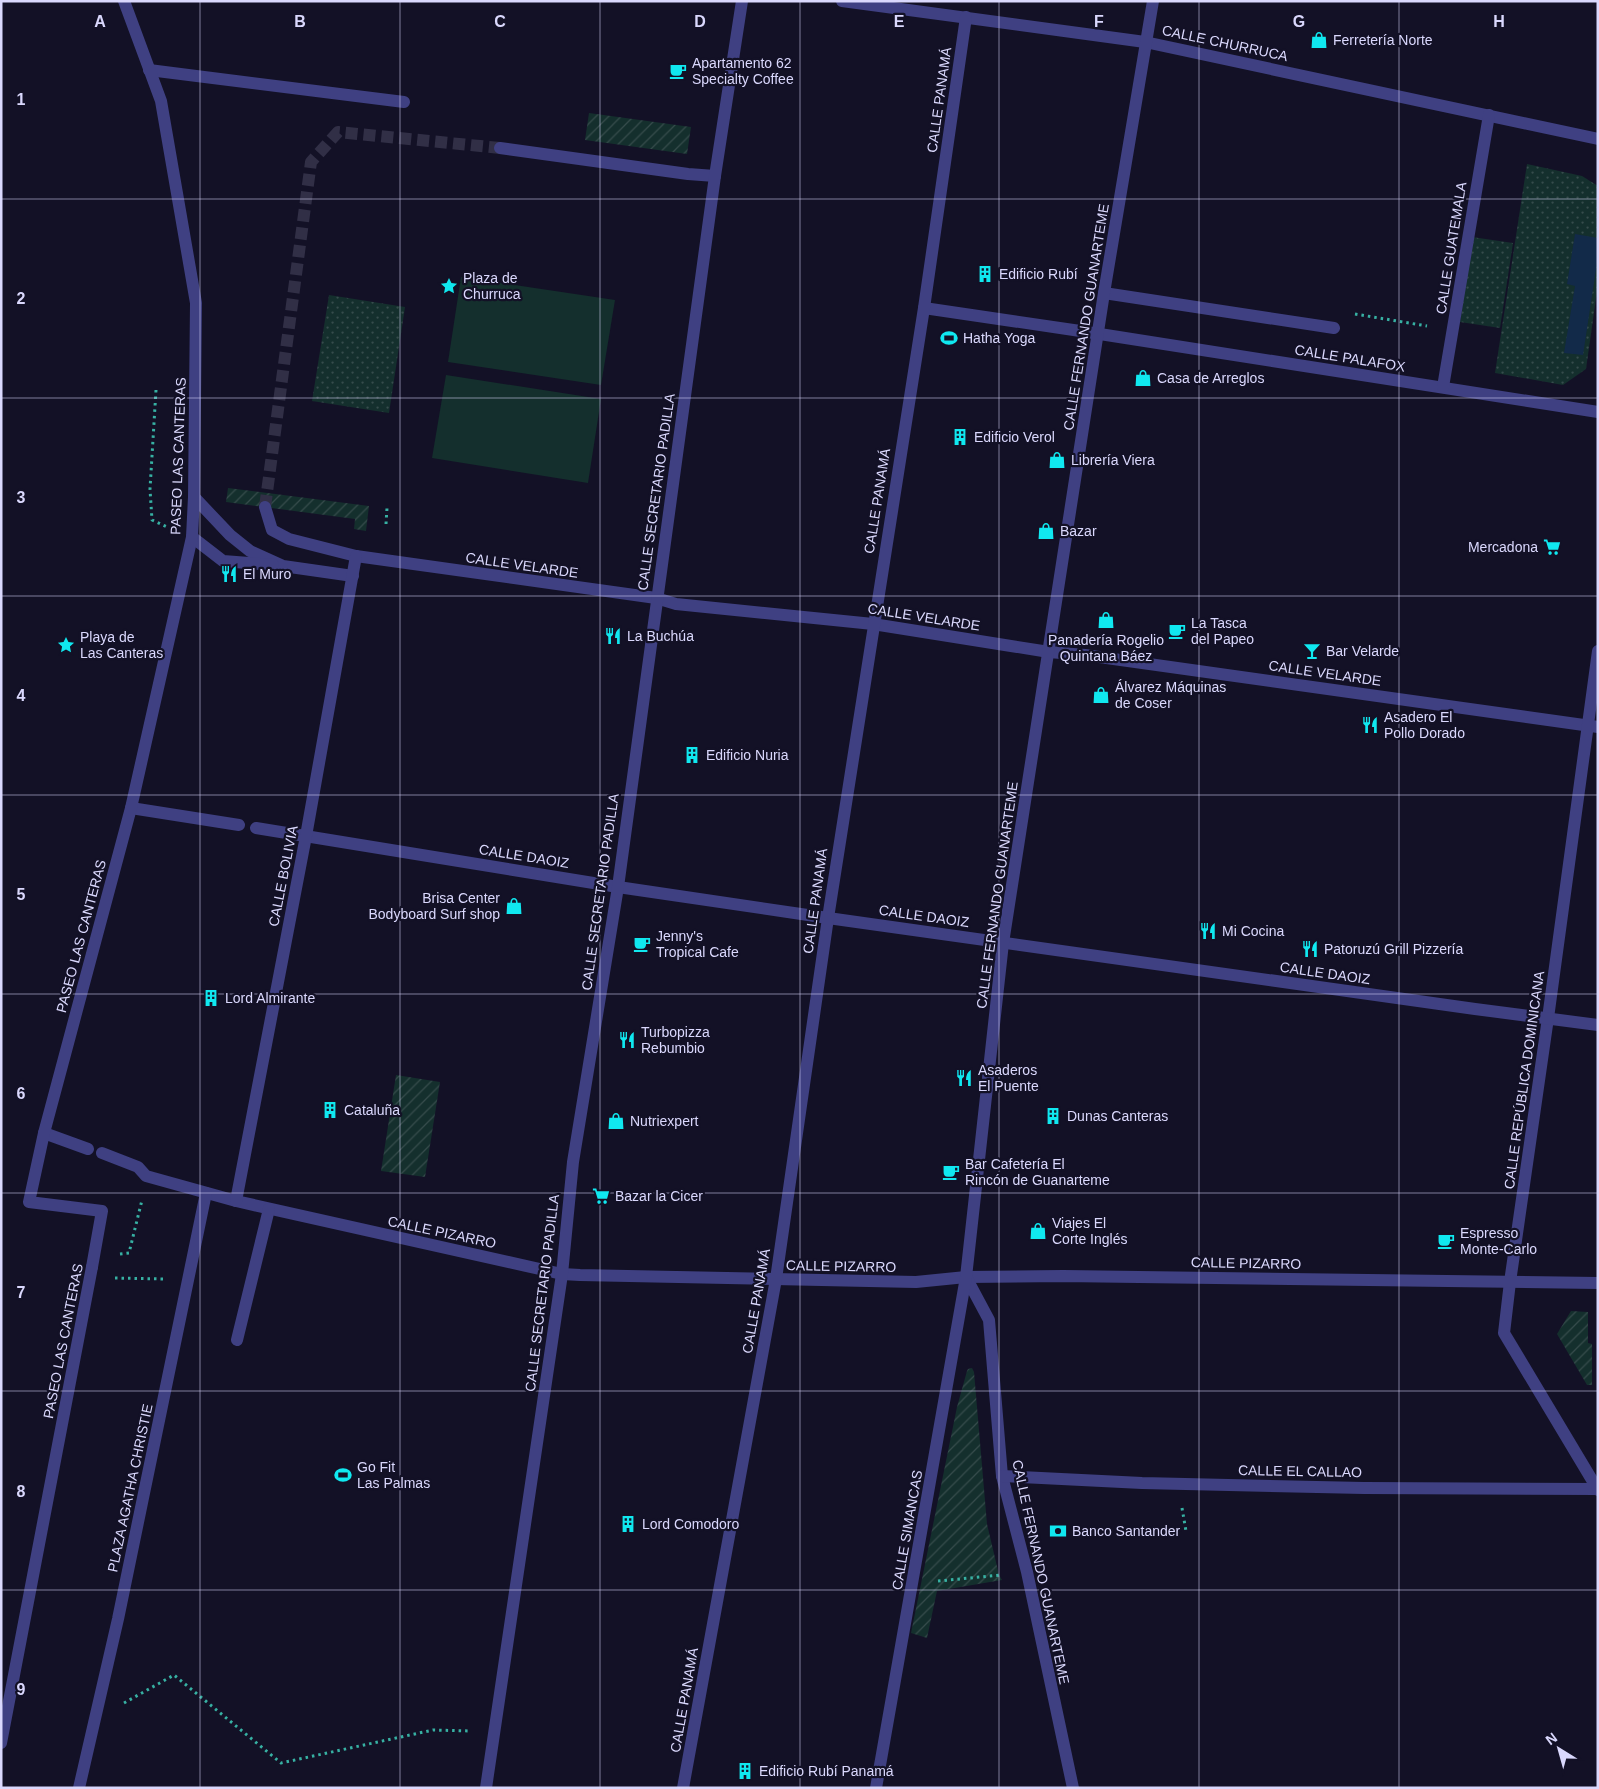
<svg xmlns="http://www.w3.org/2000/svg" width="1599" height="1789" viewBox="0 0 1599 1789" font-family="Helvetica,sans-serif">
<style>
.park{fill:url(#park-dots)}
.garden{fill:url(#garden-furrows)}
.pitch{fill:#142f2d}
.water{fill:#122a49}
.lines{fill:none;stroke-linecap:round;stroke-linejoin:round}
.minor-tunnel{stroke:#312f46;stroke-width:12;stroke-dasharray:12 6;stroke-linecap:butt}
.path{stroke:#37b1a3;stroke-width:3;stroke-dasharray:2.5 4;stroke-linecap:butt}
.minor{stroke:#3f4082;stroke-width:12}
.minor-bridge{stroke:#3f4082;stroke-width:12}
.grid{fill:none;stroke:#dad8fd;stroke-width:1;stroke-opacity:0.55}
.labels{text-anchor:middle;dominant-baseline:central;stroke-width:4.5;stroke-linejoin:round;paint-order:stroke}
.poi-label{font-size:14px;fill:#dad8fd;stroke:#131126;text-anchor:start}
.street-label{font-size:14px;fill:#dad8fd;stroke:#131126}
.grid-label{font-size:16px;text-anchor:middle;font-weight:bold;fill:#dad8fd;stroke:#131126;stroke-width:4.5;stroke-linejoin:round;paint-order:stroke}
</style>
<defs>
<pattern id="park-dots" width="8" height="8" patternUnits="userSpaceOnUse" patternTransform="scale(1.25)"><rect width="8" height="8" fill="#142f2d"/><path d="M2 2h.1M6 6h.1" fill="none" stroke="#364c4c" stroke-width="1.8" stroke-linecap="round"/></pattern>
<pattern id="garden-furrows" width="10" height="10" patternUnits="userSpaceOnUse" patternTransform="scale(1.25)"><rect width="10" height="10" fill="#142f2d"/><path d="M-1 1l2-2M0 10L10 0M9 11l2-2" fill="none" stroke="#364c4c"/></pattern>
</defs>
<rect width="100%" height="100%" fill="#131126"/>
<!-- park -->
<g class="park">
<polygon points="1527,164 1582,176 1598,186 1598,284 1586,369 1563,385 1495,373"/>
<polygon points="1472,237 1513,243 1500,328 1460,322"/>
<polygon points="329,295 405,307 389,413 312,401"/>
</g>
<!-- garden -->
<g class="garden">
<polygon points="589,113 691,127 687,154 585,140"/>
<polygon points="228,488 369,506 366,531 354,529 355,519 226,502"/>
<polygon points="396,1075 440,1082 425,1177 381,1171"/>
<polygon points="1571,1311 1588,1312 1588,1343 1592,1344 1592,1385 1587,1385 1557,1334"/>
<polygon points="972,1368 974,1372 987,1524 999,1575 1002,1580 937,1591 927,1638 911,1633 957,1407 967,1371 968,1369"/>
</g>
<!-- pitch -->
<g class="pitch">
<polygon points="461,277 615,300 601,385 448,362"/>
<polygon points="446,375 601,399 588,483 432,458"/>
</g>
<!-- water -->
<polygon class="water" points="1575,234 1598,238 1598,256 1583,355 1564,353 1575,286 1567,284"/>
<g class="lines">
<!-- minor-tunnel -->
<polyline class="minor-tunnel" points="265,507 311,162 338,132 500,148"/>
<!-- path -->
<g class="path">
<polyline points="1355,314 1427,326"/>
<polyline points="156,390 150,489 152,520 167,527"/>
<polyline points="386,524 387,508"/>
<polyline points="120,1254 129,1253 142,1200"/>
<polyline points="115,1278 163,1279"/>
<polyline points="1182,1508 1186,1531"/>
<polyline points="938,1581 1001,1575"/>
<polyline points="124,1703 174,1675 281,1763 433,1730 471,1731"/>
</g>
<!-- minor -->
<g class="minor">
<polyline points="842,1 1145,42 1598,139"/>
<polyline points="149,70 404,102"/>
<polyline points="500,148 688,174 715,176"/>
<polyline points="1104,293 1334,328"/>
<polyline points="924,308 1087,332 1598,412"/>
<polyline points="1443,387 1489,115"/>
<polyline points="194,497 230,535 250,551 283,566 353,576"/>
<polyline points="265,507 272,530 289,539 356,556 656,598 676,604 873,624 1049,652 1085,655 1598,727"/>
<polyline points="192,537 223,561 273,565"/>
<polyline points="1598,651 1548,1018 1510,1282 1504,1333 1598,1490"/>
<polyline points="131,808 239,825"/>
<polyline points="256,828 618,887 828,918 1475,1009 1598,1025"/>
<polyline points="44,1133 88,1149"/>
<polyline points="102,1153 138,1167 146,1176 236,1201 562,1274 580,1275 916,1282 966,1277 1063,1276 1598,1283"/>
<polyline points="236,1201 306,836 356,556"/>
<polyline points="92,1267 102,1211 29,1202 44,1133 131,808 192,537 194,497 196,303 161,101 124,1"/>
<polyline points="966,1277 989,1320 1002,1476 1027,1572 1073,1788"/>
<polyline points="237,1340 269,1209"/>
<polyline points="1002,1476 1142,1483 1364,1488 1598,1489"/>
<polyline points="79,1788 118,1619 206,1193"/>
<polyline points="486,1788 562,1274 573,1162 618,887 715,176 742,1"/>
<polyline points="683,1788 776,1279 828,918 924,308 966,17"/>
<polyline points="876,1788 966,1277 1003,943 1104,293 1153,1"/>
</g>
<!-- minor-bridge -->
<polyline class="minor-bridge" points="1,1743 92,1267"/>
</g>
<!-- grid -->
<path class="grid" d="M200,1V1788M400,1V1788M600,1V1788M800,1V1788M999,1V1788M1199,1V1788M1399,1V1788M1,199H1598M1,398H1598M1,596H1598M1,795H1598M1,994H1598M1,1193H1598M1,1391H1598M1,1590H1598"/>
<!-- icons -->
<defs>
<g id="shop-bare" transform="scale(1.35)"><path d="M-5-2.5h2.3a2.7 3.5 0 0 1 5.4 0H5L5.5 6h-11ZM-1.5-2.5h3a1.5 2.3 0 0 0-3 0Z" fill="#10e8f0" stroke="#131126" stroke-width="2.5" paint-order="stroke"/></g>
<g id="cafe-bare" transform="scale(1.35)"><path d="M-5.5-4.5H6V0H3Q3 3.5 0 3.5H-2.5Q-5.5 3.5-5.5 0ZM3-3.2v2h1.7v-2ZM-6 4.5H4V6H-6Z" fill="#10e8f0" stroke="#131126" stroke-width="2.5" paint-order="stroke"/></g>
<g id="building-bare" transform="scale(1.35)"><path d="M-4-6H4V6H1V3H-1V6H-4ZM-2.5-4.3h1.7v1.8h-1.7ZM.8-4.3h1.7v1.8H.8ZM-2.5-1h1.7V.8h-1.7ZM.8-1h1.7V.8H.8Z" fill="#10e8f0" stroke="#131126" stroke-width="2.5" paint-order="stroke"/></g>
<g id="sight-bare" transform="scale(1.35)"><path d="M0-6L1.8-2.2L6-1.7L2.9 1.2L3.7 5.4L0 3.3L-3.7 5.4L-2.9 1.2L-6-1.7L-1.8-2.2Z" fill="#10e8f0" stroke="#131126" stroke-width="2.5" paint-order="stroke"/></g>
<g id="stadium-bare" transform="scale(1.35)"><path d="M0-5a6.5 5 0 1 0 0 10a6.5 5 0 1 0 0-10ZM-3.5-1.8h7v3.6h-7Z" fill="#10e8f0" stroke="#131126" stroke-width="2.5" paint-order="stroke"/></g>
<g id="supermarket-bare" transform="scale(1.35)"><path d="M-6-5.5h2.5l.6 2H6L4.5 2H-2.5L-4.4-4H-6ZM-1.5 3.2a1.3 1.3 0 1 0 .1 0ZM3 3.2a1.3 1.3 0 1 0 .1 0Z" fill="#10e8f0" stroke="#131126" stroke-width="2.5" paint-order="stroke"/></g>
<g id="restaurant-bare" transform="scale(1.35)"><path d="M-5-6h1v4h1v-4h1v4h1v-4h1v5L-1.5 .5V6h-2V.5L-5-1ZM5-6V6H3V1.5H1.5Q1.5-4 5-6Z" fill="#10e8f0" stroke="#131126" stroke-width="2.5" paint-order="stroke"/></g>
<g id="bar-bare" transform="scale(1.35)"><path d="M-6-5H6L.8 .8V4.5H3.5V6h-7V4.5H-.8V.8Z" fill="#10e8f0" stroke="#131126" stroke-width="2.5" paint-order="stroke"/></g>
<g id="bank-bare" transform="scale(1.35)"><path d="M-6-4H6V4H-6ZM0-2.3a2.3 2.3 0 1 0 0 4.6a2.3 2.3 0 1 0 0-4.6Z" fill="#10e8f0" stroke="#131126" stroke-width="2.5" paint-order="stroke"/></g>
</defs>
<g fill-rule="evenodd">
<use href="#shop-bare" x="1319" y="40"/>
<use href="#cafe-bare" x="678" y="71"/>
<use href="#building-bare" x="985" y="274"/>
<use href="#sight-bare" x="449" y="286"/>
<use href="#stadium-bare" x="949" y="338"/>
<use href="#shop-bare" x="1143" y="378"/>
<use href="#building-bare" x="960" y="437"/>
<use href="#shop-bare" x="1057" y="460"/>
<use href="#shop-bare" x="1046" y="531"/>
<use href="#supermarket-bare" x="1552" y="547"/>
<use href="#restaurant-bare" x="229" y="574"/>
<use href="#shop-bare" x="1106" y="620"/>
<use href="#cafe-bare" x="1177" y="631"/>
<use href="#restaurant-bare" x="613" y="636"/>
<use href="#sight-bare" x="66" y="645"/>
<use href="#bar-bare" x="1312" y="651"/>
<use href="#shop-bare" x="1101" y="695"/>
<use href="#restaurant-bare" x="1370" y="725"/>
<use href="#building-bare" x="692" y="755"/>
<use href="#shop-bare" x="514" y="906"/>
<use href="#restaurant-bare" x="1208" y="931"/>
<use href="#cafe-bare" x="642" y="944"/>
<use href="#restaurant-bare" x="1310" y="949"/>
<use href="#building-bare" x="211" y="998"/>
<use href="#restaurant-bare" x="627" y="1040"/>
<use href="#restaurant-bare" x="964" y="1078"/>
<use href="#building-bare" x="330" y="1110"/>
<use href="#building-bare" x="1053" y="1116"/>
<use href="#shop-bare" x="616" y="1121"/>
<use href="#cafe-bare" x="951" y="1172"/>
<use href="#supermarket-bare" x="601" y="1196"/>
<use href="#shop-bare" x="1038" y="1231"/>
<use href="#cafe-bare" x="1446" y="1241"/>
<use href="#stadium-bare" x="343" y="1475"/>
<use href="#building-bare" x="628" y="1524"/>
<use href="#bank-bare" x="1058" y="1531"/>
<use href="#building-bare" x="745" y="1771"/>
</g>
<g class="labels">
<!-- poi labels -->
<g class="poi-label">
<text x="1333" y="40">Ferretería Norte</text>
<text x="692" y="63">Apartamento 62<tspan x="692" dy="16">Specialty Coffee</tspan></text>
<text x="999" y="274">Edificio Rubí</text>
<text x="463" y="278">Plaza de<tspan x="463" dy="16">Churruca</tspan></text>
<text x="963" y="338">Hatha Yoga</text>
<text x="1157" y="378">Casa de Arreglos</text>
<text x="974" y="437">Edificio Verol</text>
<text x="1071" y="460">Librería Viera</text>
<text x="1060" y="531">Bazar</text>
<text x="1538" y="547" text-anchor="end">Mercadona</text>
<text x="243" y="574">El Muro</text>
<text x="1191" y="623">La Tasca<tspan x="1191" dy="16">del Papeo</tspan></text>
<text x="627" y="636">La Buchúa</text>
<text x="80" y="637">Playa de<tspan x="80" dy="16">Las Canteras</tspan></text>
<text x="1106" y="640" text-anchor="middle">Panadería Rogelio<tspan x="1106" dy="16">Quintana Báez</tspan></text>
<text x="1326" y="651">Bar Velarde</text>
<text x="1115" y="687">Álvarez Máquinas<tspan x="1115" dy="16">de Coser</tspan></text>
<text x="1384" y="717">Asadero El<tspan x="1384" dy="16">Pollo Dorado</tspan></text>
<text x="706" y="755">Edificio Nuria</text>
<text x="500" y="898" text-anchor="end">Brisa Center<tspan x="500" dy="16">Bodyboard Surf shop</tspan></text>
<text x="1222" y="931">Mi Cocina</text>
<text x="656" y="936">Jenny's<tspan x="656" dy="16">Tropical Cafe</tspan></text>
<text x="1324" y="949">Patoruzú Grill Pizzería</text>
<text x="225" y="998">Lord Almirante</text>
<text x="641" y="1032">Turbopizza<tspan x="641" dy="16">Rebumbio</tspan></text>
<text x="978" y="1070">Asaderos<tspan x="978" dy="16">El Puente</tspan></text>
<text x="344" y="1110">Cataluña</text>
<text x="1067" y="1116">Dunas Canteras</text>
<text x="630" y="1121">Nutriexpert</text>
<text x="965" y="1164">Bar Cafetería El<tspan x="965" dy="16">Rincón de Guanarteme</tspan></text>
<text x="615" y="1196">Bazar la Cicer</text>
<text x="1052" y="1223">Viajes El<tspan x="1052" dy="16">Corte Inglés</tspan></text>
<text x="1460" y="1233">Espresso<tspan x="1460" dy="16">Monte-Carlo</tspan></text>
<text x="357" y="1467">Go Fit<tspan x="357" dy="16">Las Palmas</tspan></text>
<text x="642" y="1524">Lord Comodoro</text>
<text x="1072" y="1531">Banco Santander</text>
<text x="759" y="1771">Edificio Rubí Panamá</text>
</g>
<!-- street labels -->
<g class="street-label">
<text transform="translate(1225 43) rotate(12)">CALLE CHURRUCA</text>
<text transform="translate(939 100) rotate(-82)">CALLE PANAMÁ</text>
<text transform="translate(1451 248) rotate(-81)">CALLE GUATEMALA</text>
<text transform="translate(1086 317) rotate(-81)">CALLE FERNANDO GUANARTEME</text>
<text transform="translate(1350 358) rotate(9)">CALLE PALAFOX</text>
<text transform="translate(178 456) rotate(-88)">PASEO LAS CANTERAS</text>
<text transform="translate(656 492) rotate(-82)">CALLE SECRETARIO PADILLA</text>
<text transform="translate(877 501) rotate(-81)">CALLE PANAMÁ</text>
<text transform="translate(522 565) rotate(8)">CALLE VELARDE</text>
<text transform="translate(924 617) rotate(9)">CALLE VELARDE</text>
<text transform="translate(1325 673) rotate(8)">CALLE VELARDE</text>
<text transform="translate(524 856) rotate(9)">CALLE DAOIZ</text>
<text transform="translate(283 876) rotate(-79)">CALLE BOLIVIA</text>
<text transform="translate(600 892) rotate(-82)">CALLE SECRETARIO PADILLA</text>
<text transform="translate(997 895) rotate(-82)">CALLE FERNANDO GUANARTEME</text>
<text transform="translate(815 901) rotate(-82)">CALLE PANAMÁ</text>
<text transform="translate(924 916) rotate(8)">CALLE DAOIZ</text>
<text transform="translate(81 936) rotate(-75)">PASEO LAS CANTERAS</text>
<text transform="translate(1325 973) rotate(8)">CALLE DAOIZ</text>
<text transform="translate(1524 1080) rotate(-82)">CALLE REPÚBLICA DOMINICANA</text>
<text transform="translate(442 1232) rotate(12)">CALLE PIZARRO</text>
<text transform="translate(1246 1263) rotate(1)">CALLE PIZARRO</text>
<text transform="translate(841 1266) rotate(1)">CALLE PIZARRO</text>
<text transform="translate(542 1293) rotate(-83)">CALLE SECRETARIO PADILLA</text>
<text transform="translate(756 1301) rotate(-80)">CALLE PANAMÁ</text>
<text transform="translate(63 1341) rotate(-79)">PASEO LAS CANTERAS</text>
<text transform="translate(1300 1471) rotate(1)">CALLE EL CALLAO</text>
<text transform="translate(130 1488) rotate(-78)">PLAZA AGATHA CHRISTIE</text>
<text transform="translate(907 1530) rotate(-80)">CALLE SIMANCAS</text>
<text transform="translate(1041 1572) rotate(78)">CALLE FERNANDO GUANARTEME</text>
<text transform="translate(684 1700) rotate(-80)">CALLE PANAMÁ</text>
</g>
</g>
<g class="grid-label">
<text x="100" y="27">A</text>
<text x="300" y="27">B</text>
<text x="500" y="27">C</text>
<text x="700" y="27">D</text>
<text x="899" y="27">E</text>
<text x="1099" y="27">F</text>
<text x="1299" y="27">G</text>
<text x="1499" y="27">H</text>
<text x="21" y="105">1</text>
<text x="21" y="304">2</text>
<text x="21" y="503">3</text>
<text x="21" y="701">4</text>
<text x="21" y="900">5</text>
<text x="21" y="1099">6</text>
<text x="21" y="1298">7</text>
<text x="21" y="1497">8</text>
<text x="21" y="1695">9</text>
</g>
<!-- border -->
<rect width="1599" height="1789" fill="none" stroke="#dad8fd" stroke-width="5"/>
<!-- north arrow -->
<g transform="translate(1559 1749) rotate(323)" stroke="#131126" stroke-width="4" paint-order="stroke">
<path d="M0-4L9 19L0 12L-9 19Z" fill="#dad8fd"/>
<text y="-8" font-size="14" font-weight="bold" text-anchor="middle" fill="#dad8fd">N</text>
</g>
</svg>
